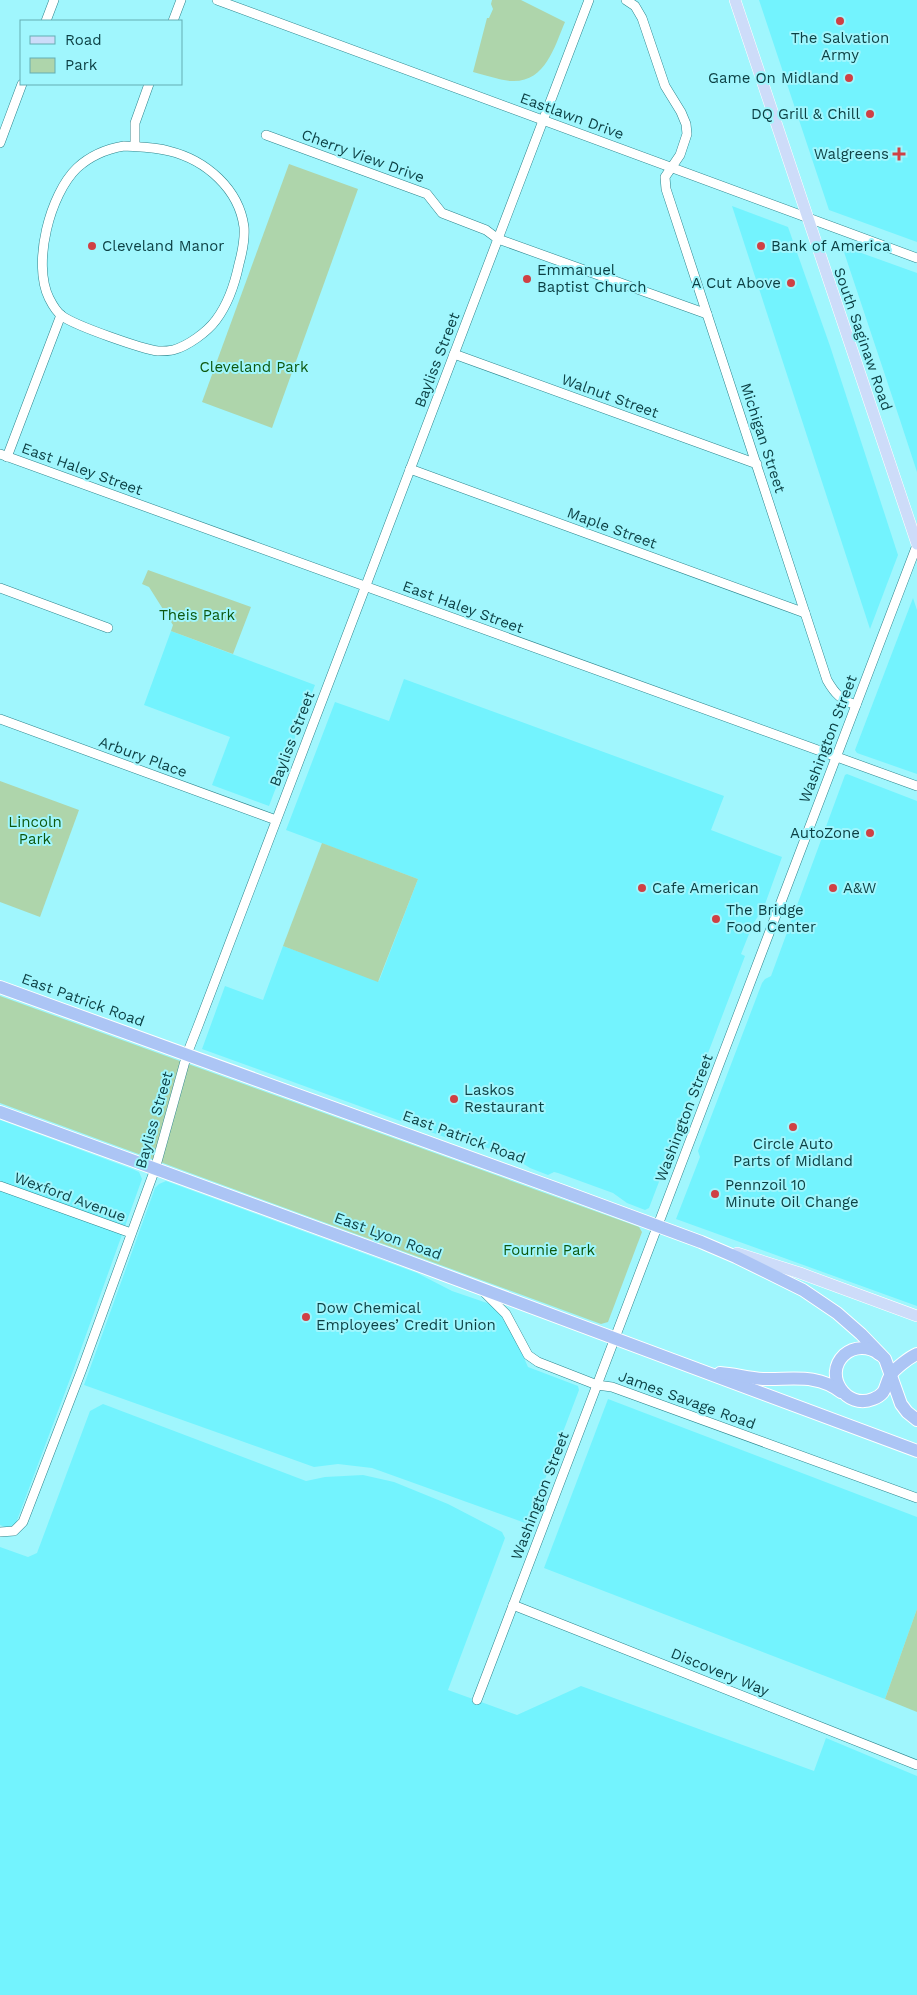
<svg xmlns="http://www.w3.org/2000/svg" width="917" height="1995" viewBox="0 0 917 1995" font-family="'Work Sans',sans-serif">
<style>
.built{fill:#73f3fe}
.green{fill:#aed5ab}
.lines{fill:none;stroke-linecap:round;stroke-linejoin:round}
.minor-casing{stroke:#2c858d;stroke-width:10}
.major-casing{stroke:#fff;stroke-width:12}
.highway-casing{stroke:#fff;stroke-width:14}
.minor{stroke:#fff;stroke-width:9}
.major{stroke:#cddcf9;stroke-width:11}
.highway{stroke:#acc5f5;stroke-width:12}
.poi-dot{fill:#cf4044;stroke:#a0f6fd;stroke-width:2}
.labels{text-anchor:middle;dominant-baseline:central;stroke-width:4;stroke-linejoin:round;paint-order:stroke}
.poi-label{font-size:15px;fill:#0b3f43;stroke:#a0f6fd;text-anchor:start}
.street-label{font-size:15px;fill:#0b3f43;stroke:#a0f6fd}
.park-label{font-size:15px;fill:#0d580f;stroke:#a0f6fd}
</style>
<rect width="100%" height="100%" fill="#a0f6fd"/>
<!-- built -->
<g class="built">
<polygon points="759,0 917,0 917,242 829,210"/>
<polygon points="732,206 788,227 830,346 898,555 870,629"/>
<polygon points="842,246 917,273 917,472 900,420"/>
<polygon points="913,598 917,610 917,774 857,753 855,750"/>
<polygon points="171,631 315,685 269,806 212,785 230,737 144,705"/>
<polygon points="404,679 724,796 711,830 782,857 764,907 753,924 741,954 745,956 649,1208 645,1210 627,1203 613,1193 558,1173 554,1172 548,1175 530,1168 514,1158 463,1139 461,1143 202,1049 225,986 263,1000 283,946 379,981 418,879 286,830 335,702 389,721"/>
<polygon points="847,774 917,801 917,1306 676,1219 700,1157 698,1151 762,983 765,979 771,976 845,775"/>
<polygon points="0,1120 132,1169 139,1172 142,1179 73,1371 16,1523 10,1527 5,1527 0,1525"/>
<polygon points="166,1181 417,1273 452,1291 490,1304 506,1318 528,1367 578,1386 579,1390 528,1524 372,1468 338,1464 314,1467 84,1385 155,1188 159,1184"/>
<polygon points="608,1399 917,1517 917,1609 885,1699 544,1568"/>
<polygon points="103,1404 306,1481 325,1477 363,1475 394,1482 448,1504 502,1532 505,1538 448,1690 517,1715 581,1686 814,1771 826,1738 917,1776 917,1995 0,1995 0,1547 28,1557 37,1553 90,1411"/>
</g>
<!-- green -->
<g class="green">
<path d="M492,0H521L565,22C554,48 545,83 511,81C499,80 485,75 473,72L487,18H489L493,9L491,4Z"/>
<polygon points="289,164 358,189 272,428 202,402"/>
<polygon points="148,570 251,607 233,654 171,631 173,625 149,587 142,584"/>
<polygon points="0,781 79,810 40,917 0,902"/>
<polygon points="322,843 418,879 378,982 283,946"/>
<polygon points="0,996 639,1227 642,1232 608,1322 601,1324 0,1103"/>
<polygon points="917,1609 917,1712 885,1699"/>
</g>
<g class="lines">
<!-- minor casing -->
<g class="minor-casing">
<g id="minor">
<polyline points="217,0 917,258"/>
<path d="M626,0L635,6L642,18L665,86L681,112L686,124L687,134L680,155L665,177L666,189L827,680C835,694 841,700 856,705"/>
<polyline points="46,21 54,0"/>
<polyline points="173,21 181,0"/>
<polyline points="266,135 427,194 442,213 486,230 498,239 707,314"/>
<polyline points="0,143 22,84"/>
<path d="M124,146C139,147 155,147 169,151C206,160 239,189 244,227C245,240 242,253 239,264C235,283 228,304 216,320C207,332 188,346 173,350C169,351 162,351 158,351C142,349 76,326 62,316C58,313 52,304 49,298C32,263 50,194 77,168C91,155 106,149 124,146Z"/>
<polyline points="135,146 135,123 149,84"/>
<polyline points="454,354 757,464"/>
<polyline points="0,454 917,786"/>
<polyline points="7,457 61,315"/>
<polyline points="410,469 805,613"/>
<polyline points="0,588 108,628"/>
<polyline points="0,719 276,820"/>
<polyline points="0,1186 131,1233"/>
<polyline points="485,1293 506,1314 528,1355 538,1362 597,1385 612,1387 917,1498"/>
<polyline points="0,1532 14,1531 23,1522 82,1369 155,1169 187,1054 198,1026 589,0"/>
<polyline points="513,1605 917,1765"/>
<polyline points="477,1700 917,545"/>
</g>
</g>
<!-- major casing -->
<g class="major-casing">
<g id="major">
<polyline points="735,0 917,544"/>
<polyline points="737,1253 800,1273 917,1316"/>
</g>
</g>
<!-- highway casing -->
<g class="highway-casing">
<g id="highway">
<polyline points="0,987 560,1190 701,1242 736,1257 803,1290 837,1313 861,1334 885,1359 901,1404 907,1412 917,1420"/>
<polyline points="0,1112 391,1255 917,1451"/>
<path d="M879,1354C869,1346 854,1346 844,1355C823,1375 846,1410 873,1399C888,1393 884,1386 890,1376C894,1369 910,1357 917,1354"/>
<path d="M720,1373C734,1374 748,1378 763,1379C791,1380 817,1373 841,1392"/>
</g>
</g>
<!-- minor -->
<use href="#minor" class="minor"/>
<!-- major -->
<use href="#major" class="major"/>
<!-- highway -->
<use href="#highway" class="highway"/>
</g>
<!-- markers -->
<g class="poi-dot">
<circle cx="840" cy="21" r="5"/>
<circle cx="849" cy="78" r="5"/>
<circle cx="870" cy="114" r="5"/>
<path d="M896.5 146.5h5v5h5v5h-5v5h-5v-5h-5v-5h5z"/>
<circle cx="92" cy="246" r="5"/>
<circle cx="761" cy="246" r="5"/>
<circle cx="527" cy="279" r="5"/>
<circle cx="791" cy="283" r="5"/>
<circle cx="870" cy="833" r="5"/>
<circle cx="642" cy="888" r="5"/>
<circle cx="833" cy="888" r="5"/>
<circle cx="716" cy="919" r="5"/>
<circle cx="454" cy="1099" r="5"/>
<circle cx="793" cy="1127" r="5"/>
<circle cx="715" cy="1194" r="5"/>
<circle cx="306" cy="1317" r="5"/>
</g>
<g class="labels">
<!-- poi labels -->
<g class="poi-label">
<text x="840" y="38" text-anchor="middle">The Salvation<tspan x="840" dy="17">Army</tspan></text>
<text x="839" y="78" text-anchor="end">Game On Midland</text>
<text x="860" y="114" text-anchor="end">DQ Grill &amp; Chill</text>
<text x="889" y="154" text-anchor="end">Walgreens</text>
<text x="102" y="246">Cleveland Manor</text>
<text x="771" y="246">Bank of America</text>
<text x="537" y="270">Emmanuel<tspan x="537" dy="17">Baptist Church</tspan></text>
<text x="781" y="283" text-anchor="end">A Cut Above</text>
<text x="860" y="833" text-anchor="end">AutoZone</text>
<text x="652" y="888">Cafe American</text>
<text x="843" y="888">A&amp;W</text>
<text x="726" y="910">The Bridge<tspan x="726" dy="17">Food Center</tspan></text>
<text x="464" y="1090">Laskos<tspan x="464" dy="17">Restaurant</tspan></text>
<text x="793" y="1144" text-anchor="middle">Circle Auto<tspan x="793" dy="17">Parts of Midland</tspan></text>
<text x="725" y="1185">Pennzoil 10<tspan x="725" dy="17">Minute Oil Change</tspan></text>
<text x="316" y="1308">Dow Chemical<tspan x="316" dy="17">Employees’ Credit Union</tspan></text>
</g>
<!-- street labels -->
<g class="street-label">
<text transform="translate(572 116) rotate(20)">Eastlawn Drive</text>
<text transform="translate(363 156) rotate(20)">Cherry View Drive</text>
<text transform="translate(863 339) rotate(71)">South Saginaw Road</text>
<text transform="translate(437 360) rotate(-69)">Bayliss Street</text>
<text transform="translate(610 396) rotate(20)">Walnut Street</text>
<text transform="translate(763 438) rotate(72)">Michigan Street</text>
<text transform="translate(82 469) rotate(20)">East Haley Street</text>
<text transform="translate(612 528) rotate(20)">Maple Street</text>
<text transform="translate(463 607) rotate(20)">East Haley Street</text>
<text transform="translate(292 739) rotate(-69)">Bayliss Street</text>
<text transform="translate(828 739) rotate(-69)">Washington Street</text>
<text transform="translate(143 757) rotate(20)">Arbury Place</text>
<text transform="translate(83 1000) rotate(20)">East Patrick Road</text>
<text transform="translate(684 1118) rotate(-69)">Washington Street</text>
<text transform="translate(154 1120) rotate(-74)">Bayliss Street</text>
<text transform="translate(464 1137) rotate(20)">East Patrick Road</text>
<text transform="translate(70 1197) rotate(20)">Wexford Avenue</text>
<text transform="translate(388 1236) rotate(20)">East Lyon Road</text>
<text transform="translate(687 1400) rotate(20)">James Savage Road</text>
<text transform="translate(540 1496) rotate(-69)">Washington Street</text>
<text transform="translate(720 1672) rotate(22)">Discovery Way</text>
</g>
<!-- park labels -->
<g class="park-label">
<text x="254" y="367">Cleveland Park</text>
<text x="197" y="615">Theis Park</text>
<text x="35" y="822">Lincoln<tspan x="35" dy="17">Park</tspan></text>
<text x="549" y="1250">Fournie Park</text>
</g>
</g>
<!-- legend -->
<rect x="20" y="20" width="162" height="65" fill="#a0f6fd" stroke="#64adb3"/>
<rect x="30" y="36" width="25" height="8" fill="#cddcf9" stroke="#64adb3"/>
<text x="65" y="45" font-size="15" fill="#0b3f43">Road</text>
<rect x="30" y="58" width="25" height="15" fill="#aed5ab" stroke="#64adb3"/>
<text x="65" y="70" font-size="15" fill="#0b3f43">Park</text>
</svg>
